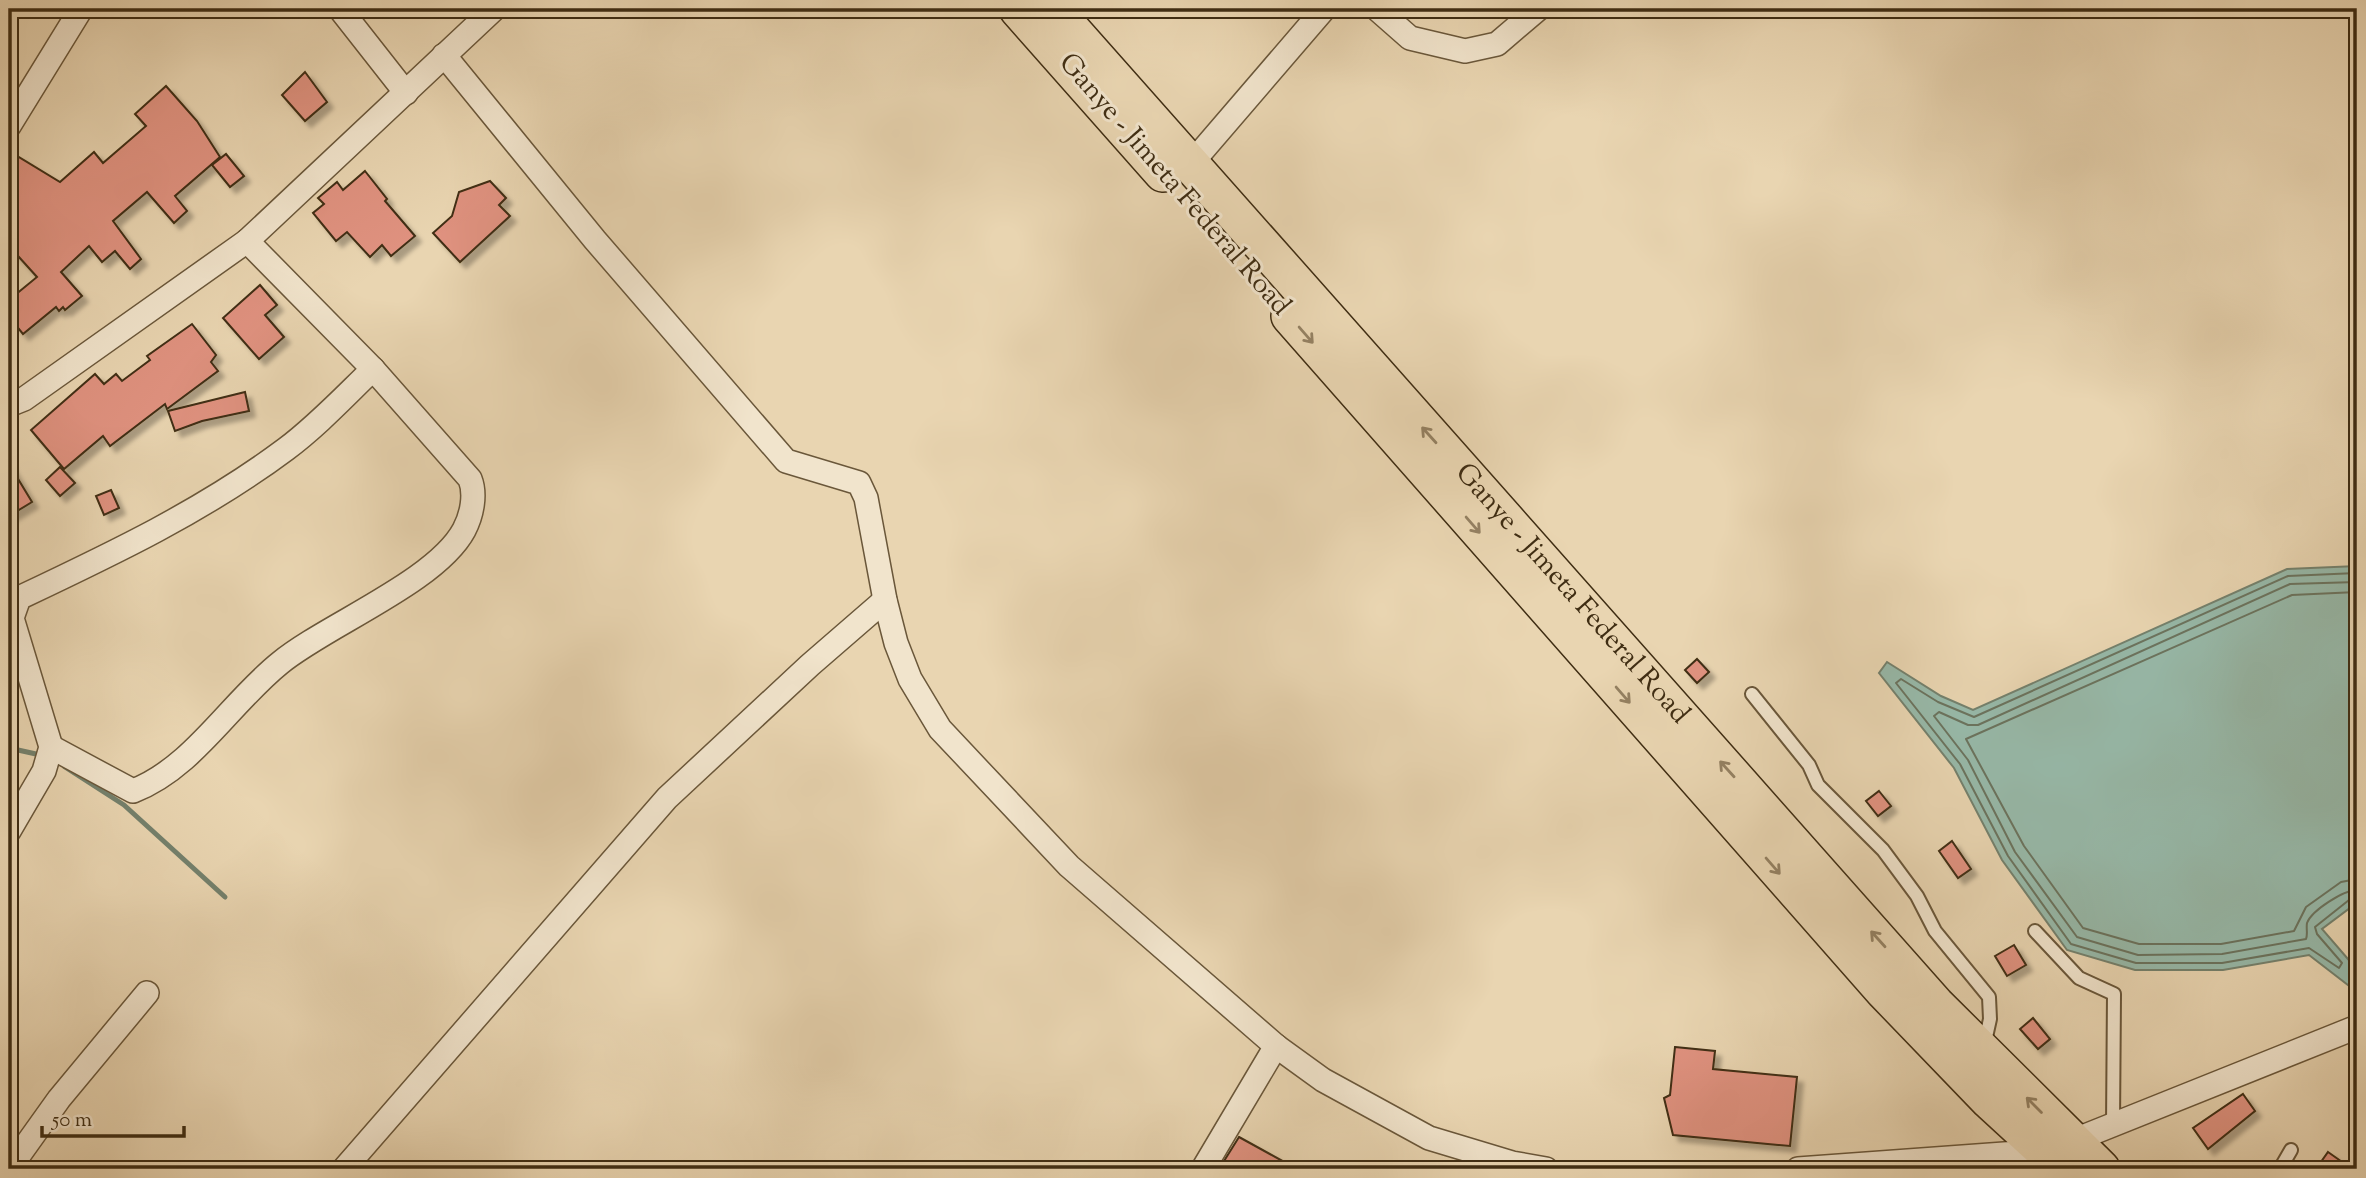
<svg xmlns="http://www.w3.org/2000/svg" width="2366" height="1178" viewBox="0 0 2366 1178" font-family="'Sorts Mill Goudy',serif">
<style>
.water{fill:#97b9a9;stroke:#74816d;stroke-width:2}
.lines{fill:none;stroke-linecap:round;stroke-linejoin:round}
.shore{stroke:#6b735e;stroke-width:2}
.stream{stroke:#74816d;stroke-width:5}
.building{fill:#e09280;stroke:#3f2d13;stroke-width:2;filter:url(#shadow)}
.lane-casing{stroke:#6a573a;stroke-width:16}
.street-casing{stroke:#6a573a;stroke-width:26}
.primary-casing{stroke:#3f2d13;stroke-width:40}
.lane{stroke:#f1e4cc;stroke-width:12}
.street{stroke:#f1e4cc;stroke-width:23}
.primary{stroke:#e9d5b1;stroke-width:37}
.oneway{stroke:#948162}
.labels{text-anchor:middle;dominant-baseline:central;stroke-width:6;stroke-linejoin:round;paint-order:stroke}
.street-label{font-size:28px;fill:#3f2d13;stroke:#f1e4cc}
</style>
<defs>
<filter id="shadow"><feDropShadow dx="6" dy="6" stdDeviation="2" flood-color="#0004"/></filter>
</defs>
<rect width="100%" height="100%" fill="#e9d5b1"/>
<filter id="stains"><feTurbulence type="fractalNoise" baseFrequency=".00286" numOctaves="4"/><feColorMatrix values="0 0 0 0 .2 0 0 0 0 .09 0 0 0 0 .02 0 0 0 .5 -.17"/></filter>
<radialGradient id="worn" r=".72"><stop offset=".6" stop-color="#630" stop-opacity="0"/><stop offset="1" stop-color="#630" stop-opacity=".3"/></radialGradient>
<!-- water -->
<polygon class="water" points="2357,566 2357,909 2354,905 2322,929 2354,966 2357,992 2309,955 2223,970 2135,970 2067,950 2002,860 1954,768 1879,673 1887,662 1941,696 1973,710 2287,569"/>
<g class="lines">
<!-- shore -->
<g class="shore">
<polyline points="2357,573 2288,576 1974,717 1938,702 1901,679 1896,683 1960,764 2008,856 2071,944 2136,963 2222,963 2309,948 2339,968 2342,963 2317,934 2315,927 2349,900 2357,899"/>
<path d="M2357,582L2290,584L1978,725H1968L1939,712L1934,716L1968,760L2015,852L2077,937L2138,955L2222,954L2306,939C2308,934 2306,929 2307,923C2312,910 2344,890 2357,890"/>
<polyline points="2357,592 2292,595 1966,739 2024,846 2083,928 2139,944 2221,944 2294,931 2306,907 2341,882 2357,879"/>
</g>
<!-- stream -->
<g class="stream">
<polyline points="9,748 36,754"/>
<polyline points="65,767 124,805 225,897"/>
</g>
</g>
<!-- building -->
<g class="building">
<polygon points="305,72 327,102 305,121 282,95"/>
<polygon points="166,86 197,121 220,157 175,196 187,211 174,223 147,192 113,221 141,259 130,269 115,251 102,262 89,246 61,272 82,296 65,310 63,307 59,311 56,307 23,334 9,317 9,300 37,277 9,246 9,170 17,156 60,182 94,152 103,163 146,126 135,114"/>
<polygon points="226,154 244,176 230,187 212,165"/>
<polygon points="365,171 387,199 385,201 415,236 391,256 382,245 370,257 347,232 336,241 313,213 324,204 318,198 337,182 343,190"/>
<polygon points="490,181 506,198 499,205 510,216 460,262 433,233 452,216 459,192"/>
<polygon points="260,285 277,305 265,315 284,337 259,359 223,318"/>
<polygon points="192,324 216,355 211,362 218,371 167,409 165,404 110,446 103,436 64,469 31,430 95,374 104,384 116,374 122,381 150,360 147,356"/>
<polygon points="245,392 249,411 202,421 175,431 168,411"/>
<polygon points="9,464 32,502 9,516"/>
<polygon points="60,467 75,483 60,496 46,480"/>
<polygon points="111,490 119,508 104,515 96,496"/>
<polygon points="1697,659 1709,672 1697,683 1685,670"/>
<polygon points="1879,791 1891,806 1878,816 1866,801"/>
<polygon points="1952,841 1971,869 1958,878 1939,851"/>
<polygon points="2014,945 2026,965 2007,976 1995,956"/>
<polygon points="2033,1018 2050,1039 2038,1049 2020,1029"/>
<polygon points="1675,1047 1715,1051 1713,1069 1797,1077 1790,1146 1673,1135 1664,1098 1670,1095"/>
<polygon points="2243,1094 2255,1111 2208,1149 2193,1128"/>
<polygon points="1239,1137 1297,1169 1219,1169"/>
<polygon points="2328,1152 2352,1169 2316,1169"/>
</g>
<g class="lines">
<!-- lane casing -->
<g class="lane-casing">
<g id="lane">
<polyline points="1752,694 1809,765 1818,785 1883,850 1917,896 1935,931 1989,997 1990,1019 1984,1046"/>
<polyline points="2035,931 2079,978 2114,994 2113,1125"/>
<polyline points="2280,1169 2291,1150"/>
</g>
</g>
<!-- street casing -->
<g class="street-casing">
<g id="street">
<polyline points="340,9 406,93"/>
<polyline points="1377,9 1410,38 1465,51 1497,44 1538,9"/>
<polyline points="444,55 595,240 786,461 859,483 866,498 885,600 896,643 910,679 940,729 1069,866 1276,1046 1323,1080 1429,1138 1512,1163 1546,1169"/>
<polyline points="9,126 81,9"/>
<polyline points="1190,165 1324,9"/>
<polyline points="9,405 24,399 247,241 494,9"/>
<path d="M51,747L133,791C193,768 230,703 280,663C326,625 436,582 464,530C472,515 476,494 470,479L373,369L247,241"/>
<path d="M9,831L44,771L51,747L12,618L19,598C112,554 203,511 286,449C317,426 345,396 373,369"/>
<polyline points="2070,1142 2357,1027"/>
<polyline points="9,1169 59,1099 147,993"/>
<polyline points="344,1169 667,798 810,665 885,600"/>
<polyline points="1203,1169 1276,1046"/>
<polyline points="1798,1169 2044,1151"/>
</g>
</g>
<!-- primary casing -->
<g class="primary-casing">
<g id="primary">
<polyline points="1018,9 1163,173"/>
<path id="s1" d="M1053,9L1936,1005L2101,1169"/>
<polyline points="1290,316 1884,991 1989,1100 2064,1169"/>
</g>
</g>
<!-- lane -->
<use href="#lane" class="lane"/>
<!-- street -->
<use href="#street" class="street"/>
<!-- primary -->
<use href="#primary" class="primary"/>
</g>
<!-- one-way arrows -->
<defs><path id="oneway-shaft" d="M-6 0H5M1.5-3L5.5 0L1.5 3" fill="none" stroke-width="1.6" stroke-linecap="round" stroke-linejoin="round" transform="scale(1.75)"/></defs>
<g class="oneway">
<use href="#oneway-shaft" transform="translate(1306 335) rotate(49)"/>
<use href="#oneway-shaft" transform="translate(1429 435) rotate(-132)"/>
<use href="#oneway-shaft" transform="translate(1473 525) rotate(49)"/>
<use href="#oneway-shaft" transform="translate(1623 695) rotate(49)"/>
<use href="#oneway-shaft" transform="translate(1727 769) rotate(-132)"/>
<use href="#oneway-shaft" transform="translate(1773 866) rotate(49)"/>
<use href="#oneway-shaft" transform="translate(1878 939) rotate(-132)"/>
<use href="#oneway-shaft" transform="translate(2034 1105) rotate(-135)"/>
</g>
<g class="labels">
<!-- street labels -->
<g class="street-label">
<text transform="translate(1174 185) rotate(49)">Ganye - Jimeta Federal Road</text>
<text stroke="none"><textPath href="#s1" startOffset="782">Ganye - Jimeta Federal Road</textPath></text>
</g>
</g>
<!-- margin -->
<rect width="2366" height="1178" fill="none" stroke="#e9d5b1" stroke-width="35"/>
<rect x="10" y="10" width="2345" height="1157" fill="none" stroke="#3f2d13" stroke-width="3.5"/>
<rect x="18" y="18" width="2331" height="1143" fill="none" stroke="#3f2d13" stroke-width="2"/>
<!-- scale -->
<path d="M42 1126v10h142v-10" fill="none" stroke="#3f2d13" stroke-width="3.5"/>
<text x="52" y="1126" font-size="21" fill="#3f2d13" stroke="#f1e4cc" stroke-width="5" paint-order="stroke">50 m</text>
<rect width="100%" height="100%" filter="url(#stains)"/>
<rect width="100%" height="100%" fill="url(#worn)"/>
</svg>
